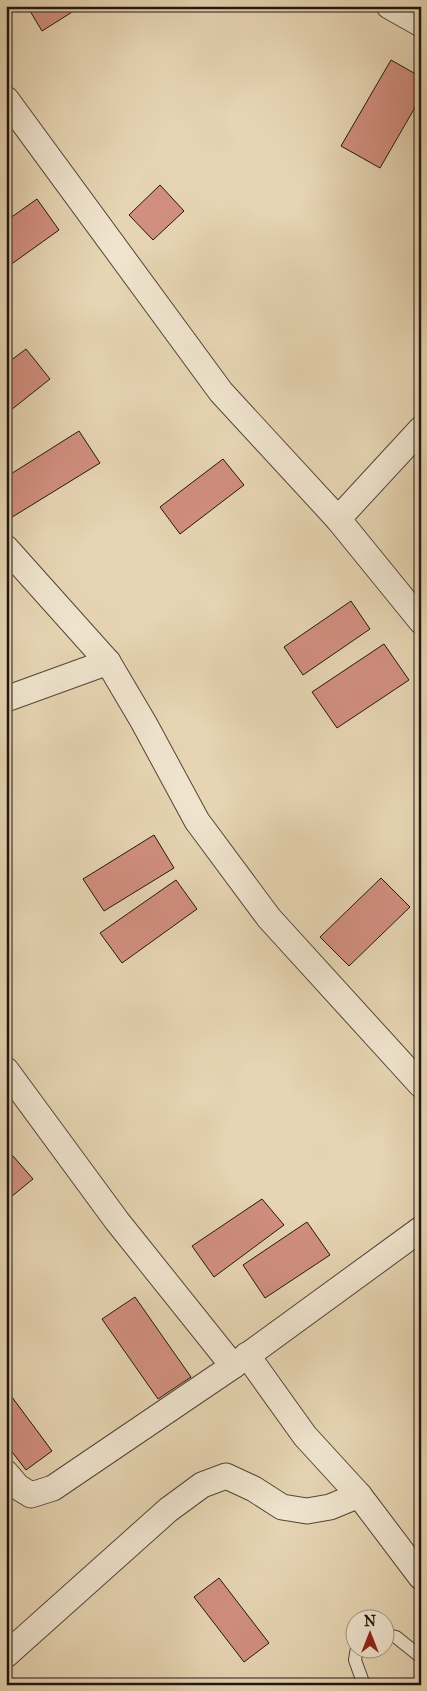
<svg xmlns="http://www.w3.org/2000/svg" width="427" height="1691" viewBox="0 0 427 1691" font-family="'IM FELL Great Primer',serif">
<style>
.building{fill:#d18f7f;stroke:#211610}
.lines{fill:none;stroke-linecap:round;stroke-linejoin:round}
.lane-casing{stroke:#524638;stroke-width:14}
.street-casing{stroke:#524638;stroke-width:27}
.lane{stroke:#efe3cd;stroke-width:12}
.street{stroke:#efe3cd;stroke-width:25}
</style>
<rect width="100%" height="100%" fill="#e6d4b2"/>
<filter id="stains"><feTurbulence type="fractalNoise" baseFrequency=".004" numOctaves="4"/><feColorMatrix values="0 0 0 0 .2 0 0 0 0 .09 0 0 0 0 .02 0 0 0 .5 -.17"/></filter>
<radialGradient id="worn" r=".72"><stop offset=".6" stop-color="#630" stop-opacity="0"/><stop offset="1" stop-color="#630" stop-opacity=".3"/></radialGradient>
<!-- building -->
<g class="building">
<polygon points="27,6 75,6 77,9 42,31"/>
<polygon points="391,60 421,77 421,97 380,168 341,146"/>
<polygon points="160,185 184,211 153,240 129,215"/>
<polygon points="37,199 59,230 6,268 6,221"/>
<polygon points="26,349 50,379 6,414 6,364"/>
<polygon points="79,431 100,463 9,519 6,514 6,477"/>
<polygon points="223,459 244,485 180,534 160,507"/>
<polygon points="351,601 370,629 303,675 284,647"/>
<polygon points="384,644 409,680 337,728 312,692"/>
<polygon points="154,835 174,868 104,911 83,879"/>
<polygon points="381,878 410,907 349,966 320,937"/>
<polygon points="176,880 197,909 122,963 100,933"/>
<polygon points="6,1148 33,1179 6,1201"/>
<polygon points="262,1199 284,1225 214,1277 192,1246"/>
<polygon points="307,1222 330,1255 265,1298 243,1265"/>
<polygon points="135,1297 191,1377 158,1399 102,1319"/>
<polygon points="6,1389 52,1451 26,1470 6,1444"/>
<polygon points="219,1578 269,1643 244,1662 194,1597"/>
</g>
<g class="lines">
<!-- lane casing -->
<g class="lane-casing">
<g id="lane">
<polyline points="384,1634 396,1637 421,1657"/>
<polyline points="357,1648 355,1660 364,1685"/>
</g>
</g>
<!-- street casing -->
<g class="street-casing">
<g id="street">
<polyline points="389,6 421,24"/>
<polyline points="6,99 221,392 338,519 421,621"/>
<polyline points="338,519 421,429"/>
<polyline points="6,548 108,662 144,723 197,821 269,918 421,1085"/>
<polyline points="6,699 108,662"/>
<polyline points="6,1070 117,1221 233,1366"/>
<polyline points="247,1355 305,1436 359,1495 421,1577"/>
<polyline points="6,1473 18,1487 31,1495 53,1488 233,1366 421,1229"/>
<polyline points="6,1655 168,1510 202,1485 226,1476 254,1489 282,1507 307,1511 330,1507 359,1495"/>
</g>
</g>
<!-- lane -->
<use href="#lane" class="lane"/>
<!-- street -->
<use href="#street" class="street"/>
</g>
<!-- margin -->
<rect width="427" height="1691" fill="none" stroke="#e6d4b2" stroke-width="25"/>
<rect x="8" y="8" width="412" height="1676" fill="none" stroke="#211610" stroke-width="2.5"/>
<rect x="12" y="12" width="402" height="1666" fill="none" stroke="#211610"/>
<!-- north arrow -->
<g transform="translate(370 1634)"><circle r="24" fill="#efe3cd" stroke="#9d9181"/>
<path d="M0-4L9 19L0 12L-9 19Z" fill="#8f2418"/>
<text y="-8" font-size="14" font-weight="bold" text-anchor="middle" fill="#211610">N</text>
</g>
<rect width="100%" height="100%" filter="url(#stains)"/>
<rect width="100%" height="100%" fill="url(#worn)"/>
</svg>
